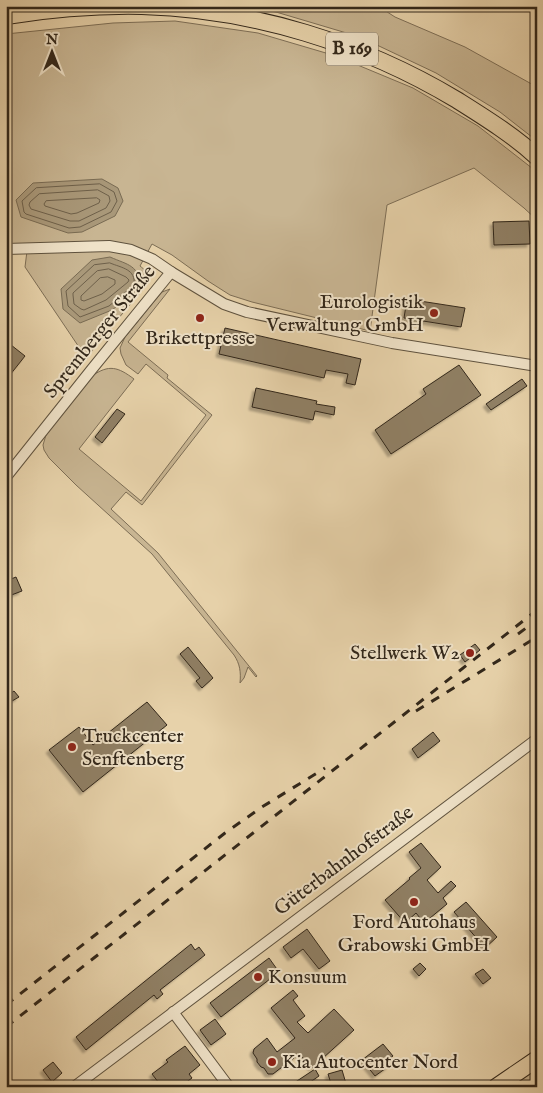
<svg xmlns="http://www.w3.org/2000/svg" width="543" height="1093" viewBox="0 0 543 1093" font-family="'IM FELL English',serif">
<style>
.green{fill:#c8b592;stroke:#7d6e56}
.water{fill:#a99879;stroke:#796b53}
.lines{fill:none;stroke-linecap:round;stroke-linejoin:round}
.shore{stroke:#6e604a;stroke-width:1}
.building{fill:#908065;stroke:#32271a;filter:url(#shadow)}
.minor-casing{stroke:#5f523e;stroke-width:12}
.trunk-casing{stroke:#32271a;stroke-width:18}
.minor{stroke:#efe2c8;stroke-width:10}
.trunk{stroke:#e7d2aa;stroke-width:16}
.rail{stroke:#32271a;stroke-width:3;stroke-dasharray:9 9;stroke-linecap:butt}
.poi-dot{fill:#8f2418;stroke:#efe2c8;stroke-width:2}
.labels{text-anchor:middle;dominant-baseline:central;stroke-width:4;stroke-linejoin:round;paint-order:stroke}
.shield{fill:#efe2c8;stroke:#6b5f4e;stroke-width:1}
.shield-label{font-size:19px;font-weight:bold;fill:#32271a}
.poi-label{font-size:20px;fill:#32271a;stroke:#efe2c8;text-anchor:start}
.street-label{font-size:20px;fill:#32271a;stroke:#efe2c8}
</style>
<defs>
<filter id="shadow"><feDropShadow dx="-3" dy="3" stdDeviation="1" flood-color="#0004"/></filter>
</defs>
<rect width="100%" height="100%" fill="#e7d2aa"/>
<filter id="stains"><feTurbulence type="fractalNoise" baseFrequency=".004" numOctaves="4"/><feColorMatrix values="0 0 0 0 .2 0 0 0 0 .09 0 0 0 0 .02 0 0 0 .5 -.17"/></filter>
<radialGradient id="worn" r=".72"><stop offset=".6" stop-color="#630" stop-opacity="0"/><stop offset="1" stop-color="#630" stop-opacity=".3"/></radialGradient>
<!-- green -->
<g class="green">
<polygon points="245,6 378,6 395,17 465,47 537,87 537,141 500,112 436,73 360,37 276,12"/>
<path d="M175,21L258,33L336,56L413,88L478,126L537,172V220L524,208L474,168L387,205L370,331L252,302L230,295L208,281L172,255L152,244L140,266C150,274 149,276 145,287L95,346L87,359L25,267L27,251L6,249V34L113,23Z"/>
<path d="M170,289L128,342L168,375L167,378L212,415L142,505L126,492L111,509L158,553L257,676L256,677L248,667L244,678L240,683C241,672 240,664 234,655L152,554L76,485L49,458L44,450L43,445L46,435L92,376C109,364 118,367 134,379L79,449L141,501L206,415L146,364L138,374L126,365L121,354L120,348L125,337L162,292Z"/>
<polygon points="537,1063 537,1080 526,1087 502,1087"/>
</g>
<!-- water -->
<g class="water">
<polygon points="102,179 118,188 123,201 115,216 82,232 68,233 21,217 16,200 33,183"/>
<path d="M110,257C128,265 140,265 140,288L112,310L80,323L63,309L61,289L92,260Z"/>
</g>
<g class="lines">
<!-- shore -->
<g class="shore">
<polygon points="100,184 114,192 117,201 111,212 80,227 69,228 26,214 24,212 22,201 36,188"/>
<polygon points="98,190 109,196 110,201 106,208 79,221 70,221 31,209 29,205 30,202 39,194"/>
<polygon points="97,198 100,200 99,203 77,213 71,214 45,206 44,204 46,201"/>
<path d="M110,263C122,268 136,269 134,285L109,306L80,317L68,306L66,291L94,265Z"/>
<polygon points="109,269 126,277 129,280 128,282 106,300 84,310 81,309 74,304 73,295 73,293 97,271"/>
<polygon points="108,277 115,280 115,284 102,294 84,301 81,300 81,296 100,278"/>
</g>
</g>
<!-- building -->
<g class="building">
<polygon points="529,221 530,244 494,245 493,222"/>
<polygon points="407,299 465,308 461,327 404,318"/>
<polygon points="225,328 361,359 355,385 346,383 348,374 326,370 324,378 219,354"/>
<polygon points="6,341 25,356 6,380"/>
<polygon points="459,365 481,395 391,454 375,430 426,394 423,389"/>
<polygon points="522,379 527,386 491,410 486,404"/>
<polygon points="256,388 317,401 316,404 335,407 334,415 315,411 313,420 252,407"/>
<polygon points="117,409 125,414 102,443 95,437"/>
<polygon points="16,577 22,591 6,597 6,581"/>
<polygon points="475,644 480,650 465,662 460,655"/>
<polygon points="188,647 213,678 202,688 196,681 200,678 180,654"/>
<polygon points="14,691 19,697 12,701 8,695"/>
<polygon points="147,702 167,725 83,792 49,750 79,727 93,745"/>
<polygon points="433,732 440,741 418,758 412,749"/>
<polygon points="421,843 441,867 427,880 438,893 451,881 456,886 443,898 447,904 424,923 416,913 405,923 385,900 410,879 409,878 421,868 409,852"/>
<polygon points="466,902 497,937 485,948 454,912"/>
<polygon points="307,929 330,961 319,969 303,949 291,958 283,947"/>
<polygon points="191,944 195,950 199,947 205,955 160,990 163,994 157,999 154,995 86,1050 76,1037"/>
<polygon points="269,958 279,972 221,1017 210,1003"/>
<polygon points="420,963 426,969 419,976 413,969"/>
<polygon points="483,969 491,978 483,984 475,974"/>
<polygon points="293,990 298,996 293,1000 305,1016 297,1022 308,1033 334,1009 354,1030 312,1068 299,1054 273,1074 268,1074 264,1068 261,1067 257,1062 257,1059 253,1053 254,1049 267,1038 277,1052 295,1038 271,1008"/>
<polygon points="215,1019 226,1034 211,1045 200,1030"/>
<polygon points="383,1044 393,1056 385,1062 389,1066 375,1076 362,1060"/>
<polygon points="185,1046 200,1065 189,1074 192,1078 180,1087 162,1087 152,1074 168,1062 166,1060"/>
<polygon points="53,1062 62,1073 52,1082 43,1070"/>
<polygon points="315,1069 319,1076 303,1087 288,1087"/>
<polygon points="342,1070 347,1087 332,1087 328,1074"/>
</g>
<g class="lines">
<!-- minor casing -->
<g class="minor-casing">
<g id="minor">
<polyline points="6,249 109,246 131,250 152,259 171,272 224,304 247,312 392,343 537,366"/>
<polyline points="6,477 92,369 171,272"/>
<polyline points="173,1012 229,1087"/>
<polyline points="74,1087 537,739"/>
</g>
</g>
<!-- trunk casing -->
<g class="trunk-casing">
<g id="trunk">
<path d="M6,16C51,9 97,5 142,6C252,9 362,43 457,100C484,117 513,135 537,157"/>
<polyline points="496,1087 537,1059"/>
</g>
</g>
<!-- minor -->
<use href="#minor" class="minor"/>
<!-- trunk -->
<use href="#trunk" class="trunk"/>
<!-- rail -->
<g class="rail">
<polyline points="518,634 537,620"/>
<polyline points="416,711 537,637"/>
<polyline points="6,1005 225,833 262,807 325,768"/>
<polyline points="6,1027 537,610"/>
</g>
</g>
<!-- markers -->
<g class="poi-dot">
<circle cx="434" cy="313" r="5"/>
<circle cx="200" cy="318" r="5"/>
<circle cx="470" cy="653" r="5"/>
<circle cx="72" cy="747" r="5"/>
<circle cx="414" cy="902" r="5"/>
<circle cx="258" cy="977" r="5"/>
<circle cx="272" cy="1062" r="5"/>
</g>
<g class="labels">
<!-- shield labels -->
<rect class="shield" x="326" y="32.5" width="52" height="33" rx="4"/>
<g class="shield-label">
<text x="352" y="49">B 169</text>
</g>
<!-- poi labels -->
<g class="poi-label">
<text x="424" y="302" text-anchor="end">Eurologistik<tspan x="424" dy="23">Verwaltung GmbH</tspan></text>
<text x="200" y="338" text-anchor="middle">Brikettpresse</text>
<text x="460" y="653" text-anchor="end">Stellwerk W2</text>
<text x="82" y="736">Truckcenter<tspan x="82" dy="23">Senftenberg</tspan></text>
<text x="414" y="922" text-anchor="middle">Ford Autohaus<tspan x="414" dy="23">Grabowski GmbH</tspan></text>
<text x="268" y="977">Konsuum</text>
<text x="282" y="1062">Kia Autocenter Nord</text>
</g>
<!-- street labels -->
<g class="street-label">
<text transform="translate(100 332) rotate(-51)">Spremberger Straße</text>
<text transform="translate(344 861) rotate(-37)">Güterbahnhofstraße</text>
</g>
</g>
<!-- margin -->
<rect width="543" height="1093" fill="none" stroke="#e7d2aa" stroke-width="25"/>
<rect x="8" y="8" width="528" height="1078" fill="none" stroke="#32271a" stroke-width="2.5"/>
<rect x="12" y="12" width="518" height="1068" fill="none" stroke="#32271a"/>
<!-- north arrow -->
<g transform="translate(52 52)" stroke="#efe2c8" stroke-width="4" paint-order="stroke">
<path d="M0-4L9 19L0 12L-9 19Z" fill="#32271a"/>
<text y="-8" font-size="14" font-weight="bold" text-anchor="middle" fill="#32271a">N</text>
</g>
<rect width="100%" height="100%" filter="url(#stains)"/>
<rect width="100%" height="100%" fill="url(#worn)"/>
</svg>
